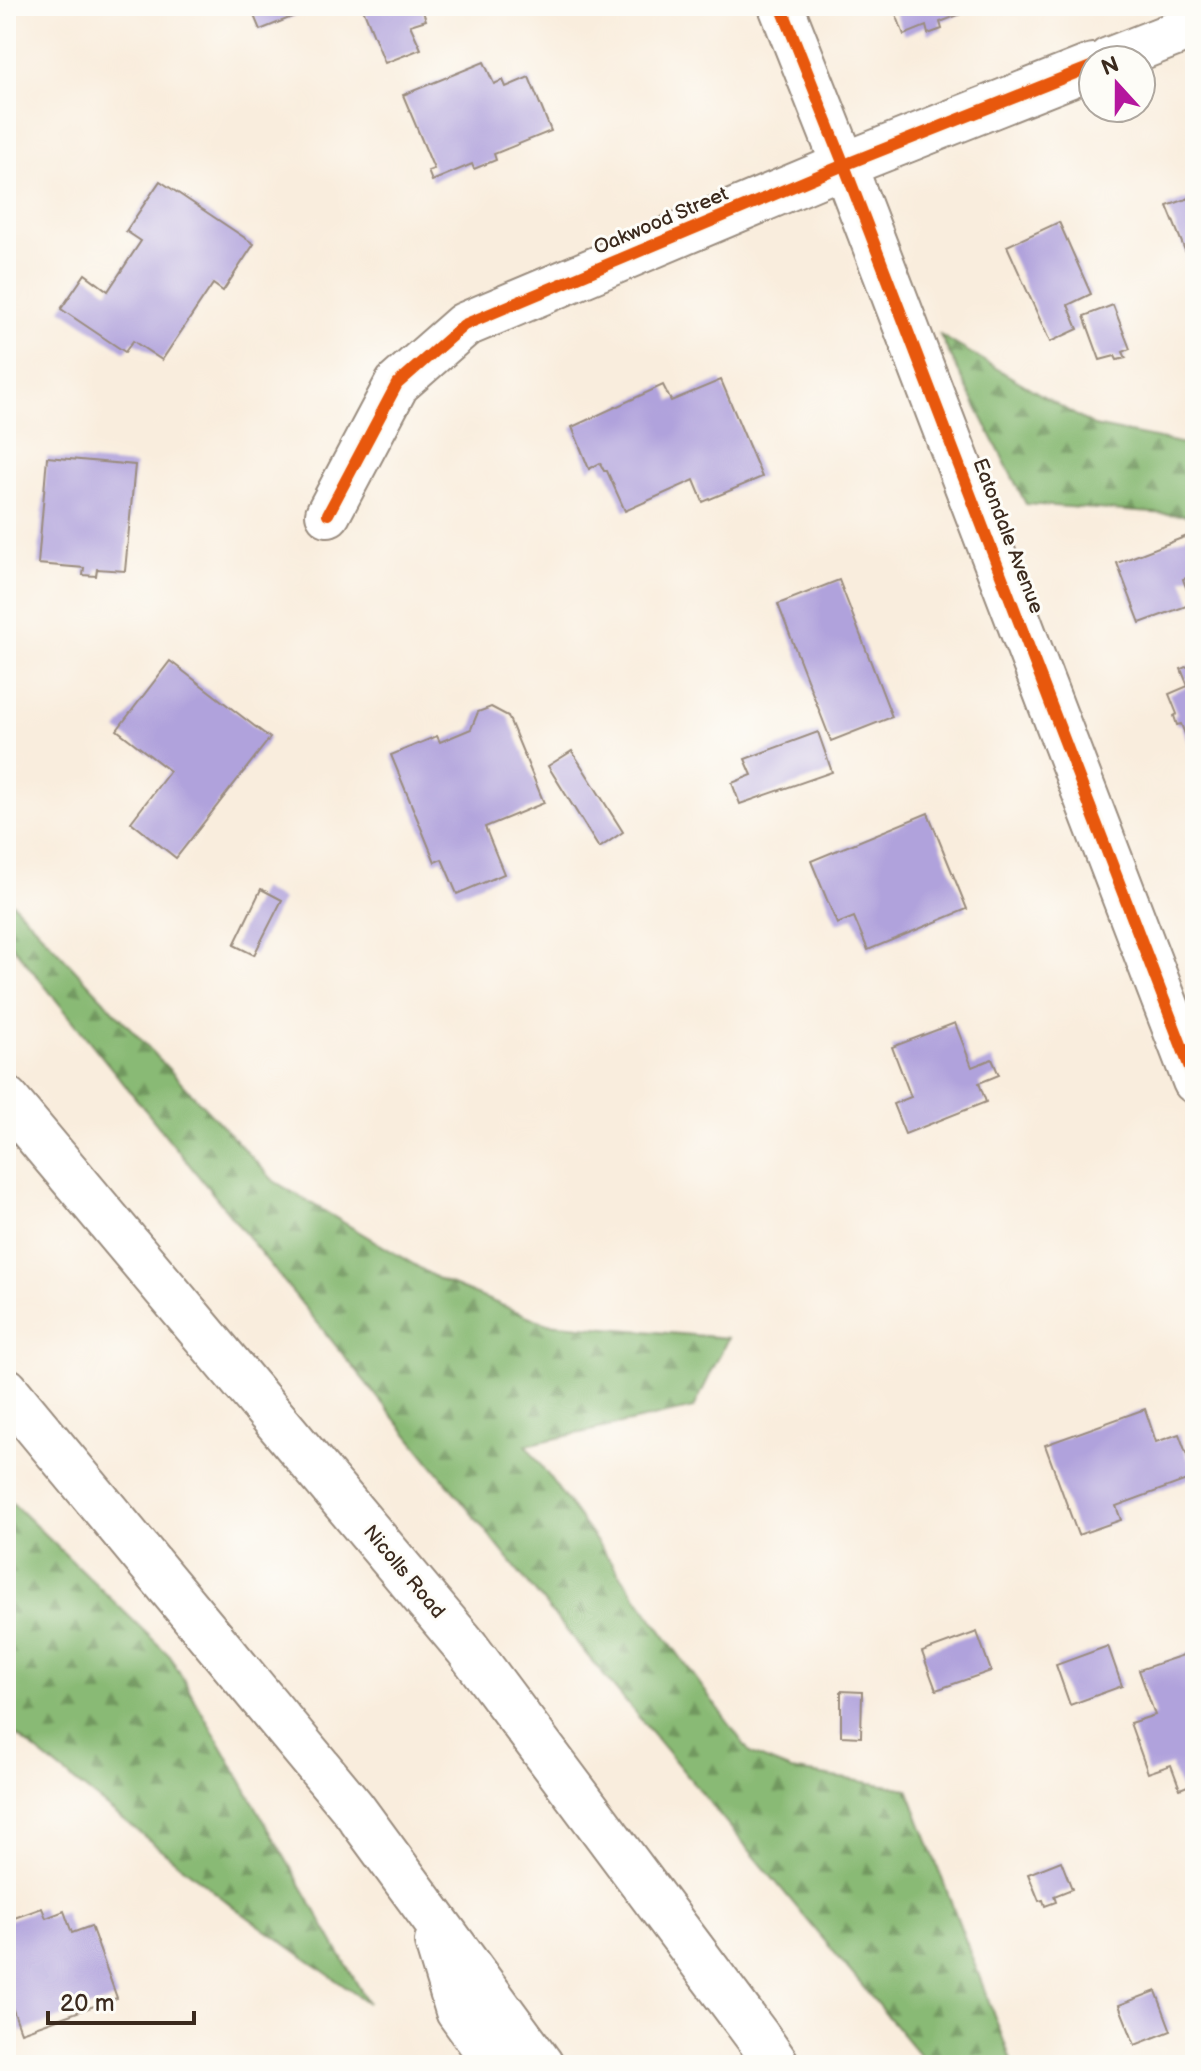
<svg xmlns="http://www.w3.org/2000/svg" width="1201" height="2071" viewBox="0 0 1201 2071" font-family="'Balsamiq Sans',sans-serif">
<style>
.forest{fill:url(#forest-firs);stroke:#627249;stroke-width:2}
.building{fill:#b0a2dc}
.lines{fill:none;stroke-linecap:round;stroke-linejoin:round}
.minor-casing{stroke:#9a8c7e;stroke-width:48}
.trunk-casing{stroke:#9a8c7e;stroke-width:48}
.minor{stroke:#fff;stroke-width:44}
.trunk{stroke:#fff;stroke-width:44}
.cycleway-casing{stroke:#fdfcf7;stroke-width:17}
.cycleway{stroke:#e8590c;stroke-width:12}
.labels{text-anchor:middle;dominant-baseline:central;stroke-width:6;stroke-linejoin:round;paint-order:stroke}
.street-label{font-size:20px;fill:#3b2a1e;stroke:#fdfcf7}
</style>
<defs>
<pattern id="forest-firs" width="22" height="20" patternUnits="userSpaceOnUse" patternTransform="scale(2)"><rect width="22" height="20" fill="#89ba74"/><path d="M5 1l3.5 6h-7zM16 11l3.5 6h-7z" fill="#71975f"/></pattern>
</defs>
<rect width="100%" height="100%" fill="#fdfcf7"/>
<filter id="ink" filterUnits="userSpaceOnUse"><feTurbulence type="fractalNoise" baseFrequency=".0125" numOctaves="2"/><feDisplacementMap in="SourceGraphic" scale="16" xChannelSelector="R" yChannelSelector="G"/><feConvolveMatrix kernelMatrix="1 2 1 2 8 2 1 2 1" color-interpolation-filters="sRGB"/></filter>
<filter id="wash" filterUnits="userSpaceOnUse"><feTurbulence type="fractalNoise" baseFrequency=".006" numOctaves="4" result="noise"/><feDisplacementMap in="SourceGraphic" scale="32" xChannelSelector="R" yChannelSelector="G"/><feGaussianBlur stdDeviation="1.8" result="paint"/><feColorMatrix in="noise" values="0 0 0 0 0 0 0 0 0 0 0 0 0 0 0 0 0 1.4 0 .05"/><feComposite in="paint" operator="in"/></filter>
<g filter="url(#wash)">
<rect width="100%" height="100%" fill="#f9eddd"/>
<!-- forest -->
<g class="forest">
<polygon points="940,335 1094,426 1195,446 1195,516 1026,504"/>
<polygon points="6,896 274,1181 440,1280 545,1323 728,1338 694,1408 526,1445 751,1754 791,1770 908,1789 1013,2065 928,2065 557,1619 6,938"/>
<polygon points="6,1497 170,1656 368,2003 235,1908 6,1727"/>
</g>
<g id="blocks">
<!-- building -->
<g class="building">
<polygon points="250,6 319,6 260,30"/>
<polygon points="362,6 421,6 426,20 410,25 421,49 385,63"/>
<polygon points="893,6 967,6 969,11 940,22 942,29 928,34 926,26 904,35"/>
<polygon points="484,62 494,84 503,80 506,87 529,77 551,131 494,154 496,160 474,169 472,164 432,181 428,171 434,169 403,95"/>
<polygon points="160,181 254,244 223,291 213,284 162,360 133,341 125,352 61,309 85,274 108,291 141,241 126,231"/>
<polygon points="1195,196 1195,275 1167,206"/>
<polygon points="1059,222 1091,294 1068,305 1078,329 1050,342 1007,246"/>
<polygon points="1113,305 1130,349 1123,352 1126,358 1117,360 1115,356 1100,360 1084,316"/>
<polygon points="721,380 762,477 703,502 694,480 625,511 607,471 604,471 600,463 589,469 572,427 663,385 671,401"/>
<polygon points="47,457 135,465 125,571 97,569 96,576 83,575 84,568 38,564"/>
<polygon points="1195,533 1195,575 1183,579 1192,604 1140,623 1117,563"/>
<polygon points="839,580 892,717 831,741 778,604"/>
<polygon points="170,661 270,738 176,858 131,822 170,771 117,730"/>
<polygon points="1195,663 1195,758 1181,724 1177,725 1174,716 1177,714 1169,694 1188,686 1181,669"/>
<polygon points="491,707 508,716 544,803 485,827 504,874 457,894 442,859 435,862 391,755 437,736 440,742 471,729 478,712"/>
<polygon points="818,732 832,772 740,804 732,783 752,775 745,759"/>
<polygon points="572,751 623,832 599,848 548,766"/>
<polygon points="928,813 967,909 868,950 854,917 837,924 811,861"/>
<polygon points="261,889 282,900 254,955 234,945"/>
<polygon points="955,1023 972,1067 992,1059 999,1075 979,1083 986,1102 905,1134 893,1104 911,1097 892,1047"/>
<polygon points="1145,1409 1156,1442 1179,1434 1195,1477 1116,1506 1121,1520 1078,1535 1045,1445"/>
<polygon points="977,1632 991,1671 936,1690 922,1652"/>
<polygon points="1108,1646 1122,1686 1070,1705 1056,1665"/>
<polygon points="1195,1651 1195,1783 1180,1789 1171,1765 1148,1773 1130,1723 1155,1715 1139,1670"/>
<polygon points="841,1691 862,1692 861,1737 841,1736"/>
<polygon points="1061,1861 1072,1889 1054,1896 1056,1902 1045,1906 1043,1900 1039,1901 1028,1874"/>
<polygon points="42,1908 46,1918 64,1911 72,1933 91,1926 117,1998 21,2032 12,2007 6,2009 6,1921"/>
<polygon points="1156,1991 1171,2031 1135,2045 1119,2005"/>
</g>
</g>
</g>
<g filter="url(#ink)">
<use href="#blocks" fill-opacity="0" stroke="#9a8c7e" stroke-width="2"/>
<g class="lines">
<!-- minor casing -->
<g class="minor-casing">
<g id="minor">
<polyline points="781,6 844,165 1195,1081"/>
<polyline points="1109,60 1195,26"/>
<polyline points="328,514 397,384 464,325 844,165 1093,66"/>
</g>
</g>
<!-- trunk casing -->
<g class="trunk-casing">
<g id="trunk">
<polyline points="6,1099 467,1648 757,2036 777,2065"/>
<polyline points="6,1390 352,1807 541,2065"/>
<polyline points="437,1942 458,2011 497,2065"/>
</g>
</g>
<!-- minor -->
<use href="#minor" class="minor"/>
<!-- trunk -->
<use href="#trunk" class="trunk"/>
<!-- cycleway casing -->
<g class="cycleway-casing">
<g id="cycleway">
<polyline points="781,6 844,165 1195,1081"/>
<polyline points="328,514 397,384 464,325 844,165 1093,66"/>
</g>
</g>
<!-- cycleway -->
<use href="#cycleway" class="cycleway"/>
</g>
</g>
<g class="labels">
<!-- street labels -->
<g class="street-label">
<text transform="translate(661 221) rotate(-23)">Oakwood Street</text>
<text transform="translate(1008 536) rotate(69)">Eatondale Avenue</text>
<text transform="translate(404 1572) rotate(50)">Nicolls Road</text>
</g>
</g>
<!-- margin -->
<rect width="1201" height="2071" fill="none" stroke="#fdfcf7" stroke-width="32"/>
<!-- north arrow -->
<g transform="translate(1117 84) rotate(339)"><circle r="38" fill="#fdfcf7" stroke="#afa8a0" stroke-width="2"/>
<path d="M0-6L14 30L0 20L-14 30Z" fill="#b5179e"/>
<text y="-12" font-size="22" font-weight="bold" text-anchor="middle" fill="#3b2a1e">N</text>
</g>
<!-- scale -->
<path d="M48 2011v12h146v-12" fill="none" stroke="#3b2a1e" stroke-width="4"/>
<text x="60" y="2011" font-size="24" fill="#3b2a1e" stroke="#fdfcf7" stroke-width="6" paint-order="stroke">20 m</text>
</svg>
